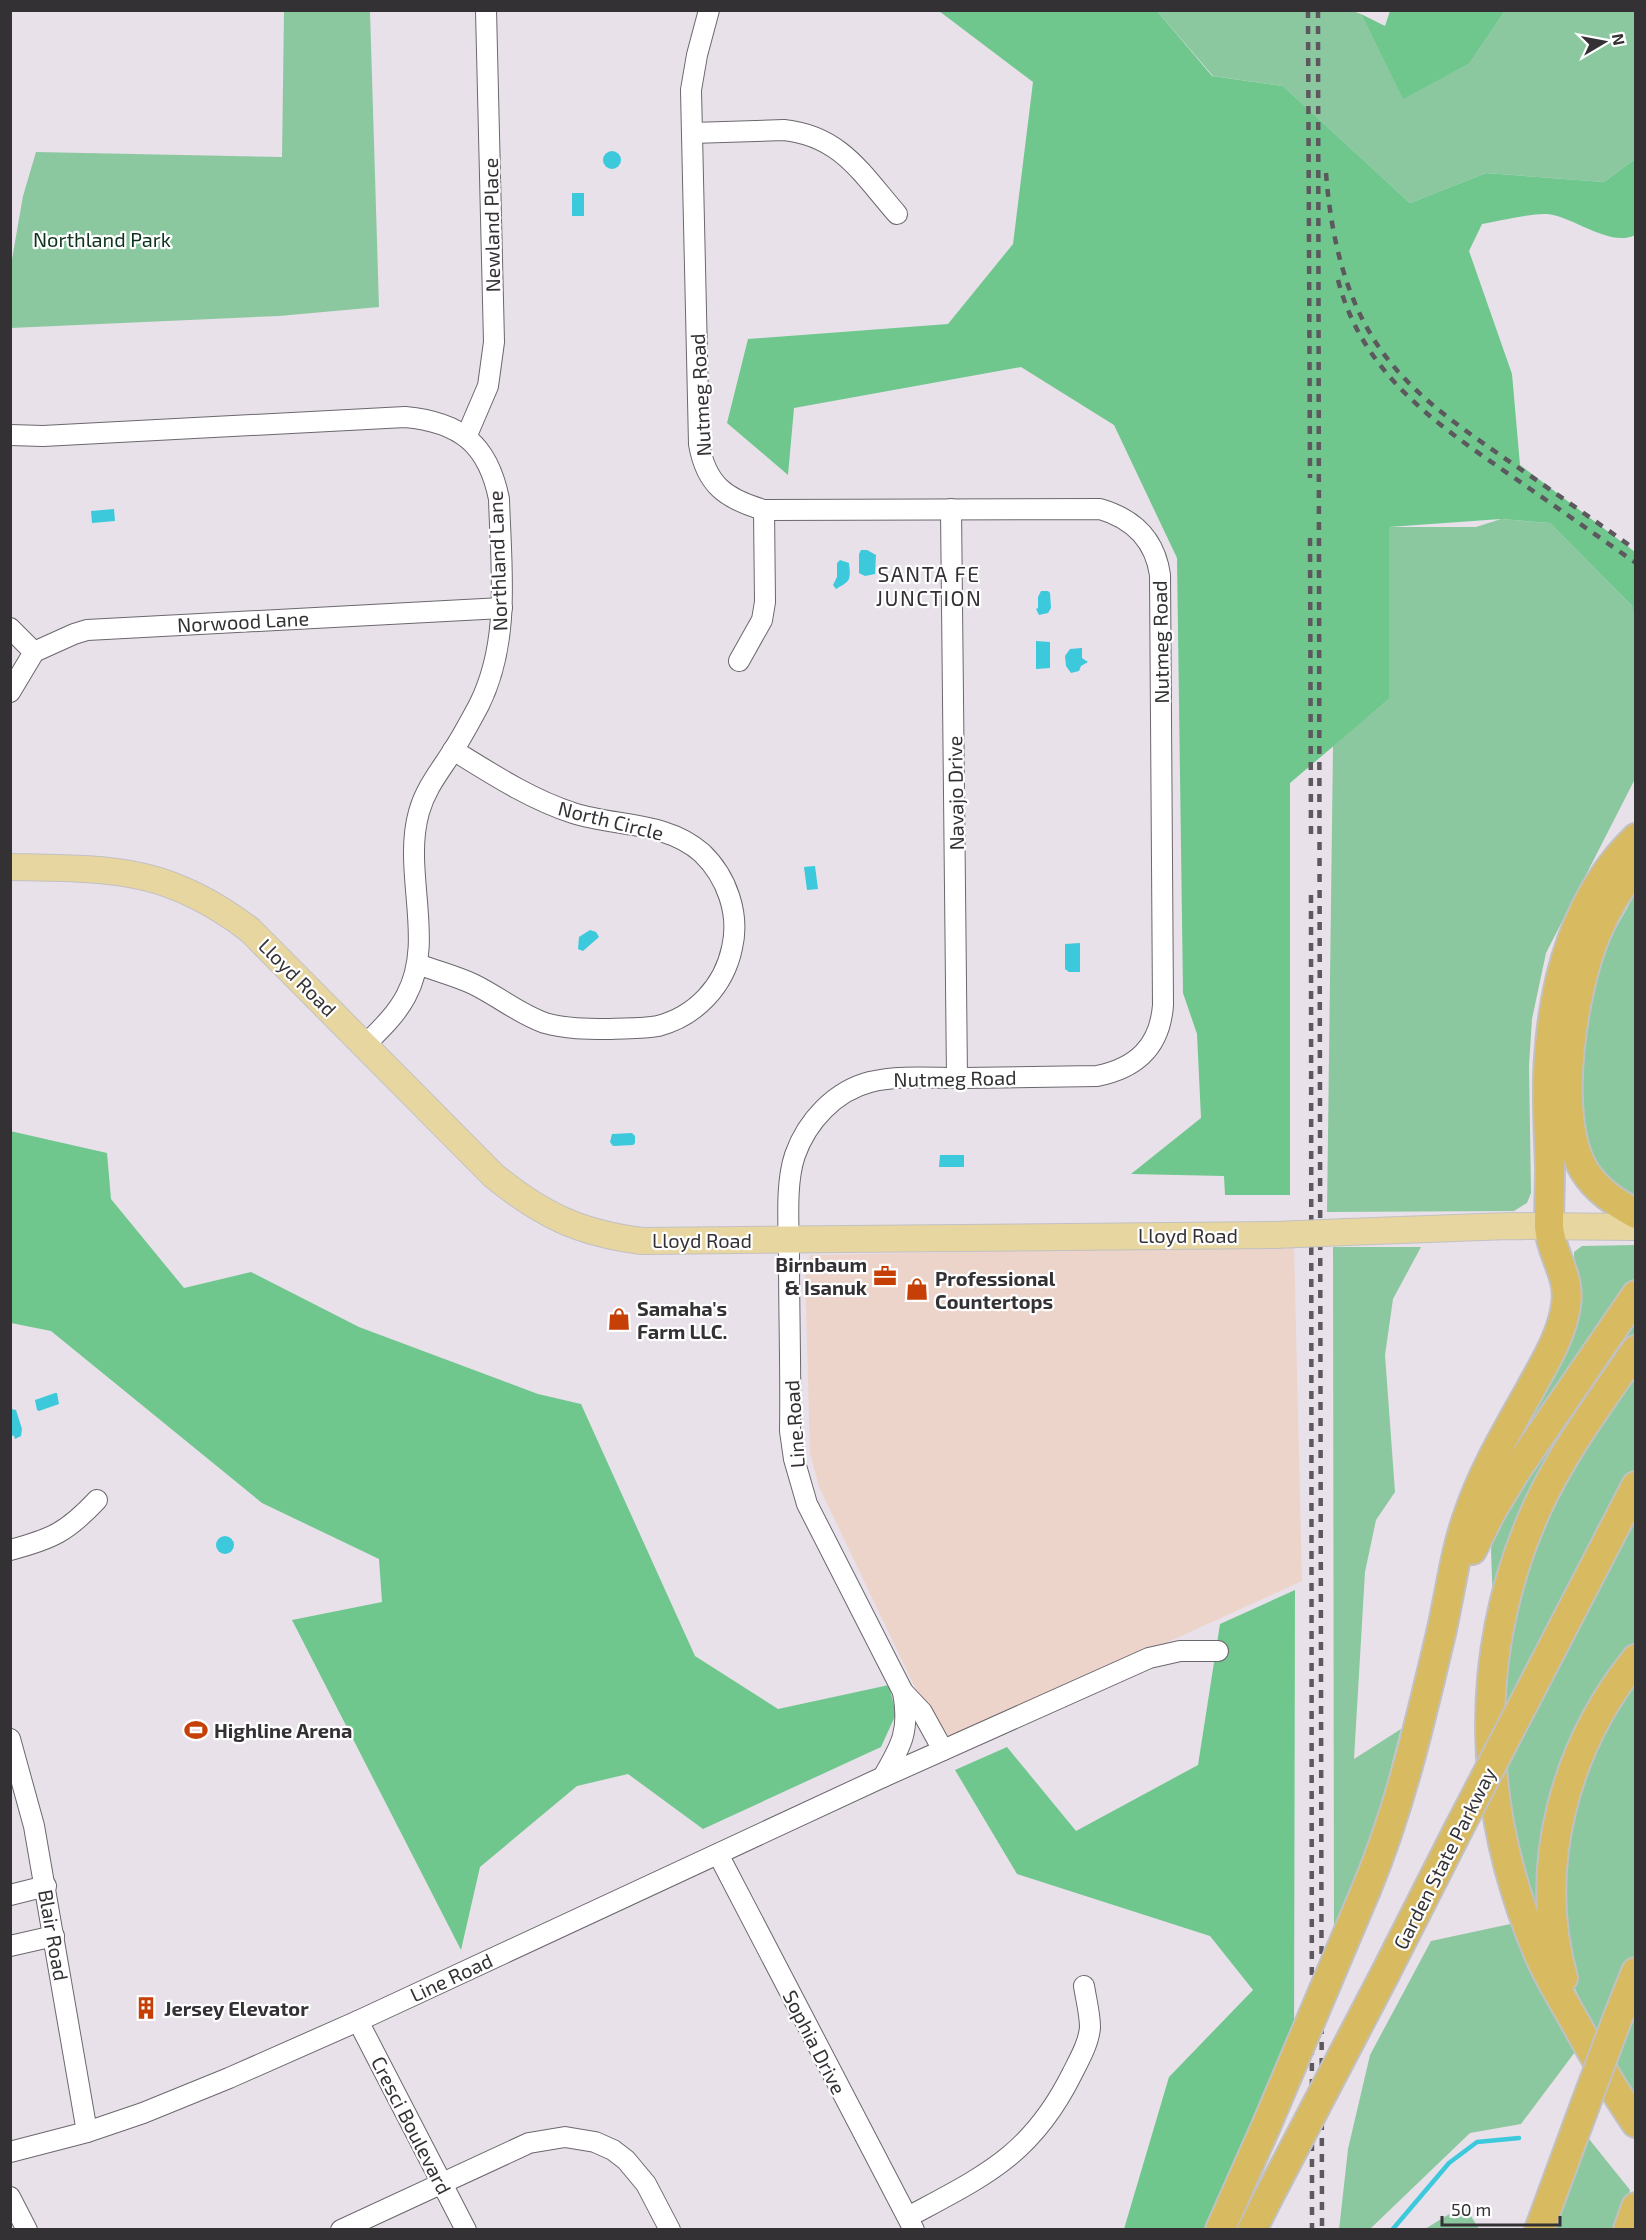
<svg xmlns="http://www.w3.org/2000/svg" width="1646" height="2240" viewBox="0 0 1646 2240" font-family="'Exo 2',sans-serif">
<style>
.industrial{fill:#edd4cb}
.green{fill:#8cc89f}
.forest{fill:#6fc78e}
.water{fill:#3bc9db}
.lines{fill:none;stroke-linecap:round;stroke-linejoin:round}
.stream{stroke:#3bc9db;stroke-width:4.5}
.minor-casing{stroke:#6c676e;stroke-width:22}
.major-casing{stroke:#c2c1c2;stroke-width:28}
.highway-casing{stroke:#c2c1c2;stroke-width:32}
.minor{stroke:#fff;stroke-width:20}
.major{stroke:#e8d6a0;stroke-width:26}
.highway{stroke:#d8ba61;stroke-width:28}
.rail{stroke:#5c585d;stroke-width:4.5;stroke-dasharray:8 8;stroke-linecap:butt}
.major-bridge-casing{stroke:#c2c1c2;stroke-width:28;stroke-linecap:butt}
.highway-bridge-casing{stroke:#c2c1c2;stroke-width:32;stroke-linecap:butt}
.major-bridge{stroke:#e8d6a0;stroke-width:26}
.highway-bridge{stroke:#d8ba61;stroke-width:28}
.labels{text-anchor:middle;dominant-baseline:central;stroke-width:4.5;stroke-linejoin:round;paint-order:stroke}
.street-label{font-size:20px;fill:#343134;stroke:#fff}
.park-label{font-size:20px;fill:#0d331d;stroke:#fff}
.poi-label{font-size:20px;font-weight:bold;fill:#343134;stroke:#fff;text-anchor:start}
.neighbourhood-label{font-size:21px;letter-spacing:1.5px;fill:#343134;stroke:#fff}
</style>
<rect width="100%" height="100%" fill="#e8e1ea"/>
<!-- industrial -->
<polygon class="industrial" points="1294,1245 1302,1581 952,1740 921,1700 819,1487 810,1453 805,1268 811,1255"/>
<!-- green -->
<g class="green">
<polygon points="284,11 370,11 379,307 279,316 11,328 11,265 23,196 36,152 282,157"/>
<polygon points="1157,11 1353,11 1361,14 1403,98 1469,64 1505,11 1635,11 1635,159 1604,182 1486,173 1410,203 1283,86 1213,76"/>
<polygon points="1501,519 1550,523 1632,606 1636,618 1636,777 1546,953 1532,1019 1529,1065 1531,1193 1527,1203 1514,1211 1327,1212 1333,746 1389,699 1389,527 1476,527"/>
<polygon points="1635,894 1635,1196 1619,1192 1588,1162 1575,1094 1594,967"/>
<polygon points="1635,1245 1635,2100 1624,2085 1586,2012 1527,1887 1507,1794 1496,1684 1491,1551 1500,1465 1575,1276 1574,1252 1582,1246"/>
<polygon points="1333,1247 1421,1247 1393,1299 1385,1355 1395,1492 1376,1520 1365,1572 1354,1759 1401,1729 1370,1848 1334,1944"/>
<polygon points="1515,1923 1578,2048 1521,2124 1470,2133 1370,2229 1339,2230 1348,2149 1370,2055 1431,1941"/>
<polygon points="1589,2139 1630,2190 1617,2229 1555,2230"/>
<polygon points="1464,2205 1479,2229 1425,2229"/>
</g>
<!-- forest -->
<g class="forest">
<path d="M939,11H1157L1212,76L1283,86L1410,203L1486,173L1604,182L1635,159V235C1611,248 1572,216 1547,214C1533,213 1498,221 1482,224L1469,251L1512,374L1520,465L1635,552V618L1632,606L1550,523L1501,519L1389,527V699L1290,783V1195H1225L1224,1176L1131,1174L1201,1118L1197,1034L1183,993L1177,558L1114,425L1021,367L794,408L788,475L727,423L748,339L948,324L1013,244L1033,82Z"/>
<polygon points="1390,11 1390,10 1505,11 1469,64 1403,99 1361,14 1385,26"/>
<polygon points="10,1131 107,1153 111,1199 184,1288 251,1272 359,1327 538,1394 581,1404 695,1656 778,1709 889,1685 896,1714 881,1747 703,1829 628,1774 577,1786 480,1867 461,1950 292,1620 382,1602 379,1559 262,1503 51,1331 11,1323"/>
<polygon points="1295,1590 1294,2044 1211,2229 1124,2229 1169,2077 1253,1990 1210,1936 1017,1874 955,1770 1007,1747 1076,1831 1198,1765 1220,1624"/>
</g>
<!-- water -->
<g class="water">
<circle cx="612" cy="160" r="9"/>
<rect x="572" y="193" width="12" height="23"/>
<polygon points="114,509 115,521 92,523 91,511"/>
<polygon points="861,550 867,550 876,555 875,574 865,576 859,573 859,554"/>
<path d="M840,560L849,563C851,581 850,581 836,589L833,585L837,577V563Z"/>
<polygon points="1041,591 1048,591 1050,593 1051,608 1048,613 1039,615 1036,609 1038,608 1038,597"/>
<polygon points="1036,641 1050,642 1050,668 1036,669"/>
<polygon points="1082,648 1082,658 1088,662 1081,666 1079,671 1071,673 1066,666 1065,656 1070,649"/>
<polygon points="815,866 818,889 807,890 804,867"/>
<polygon points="590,930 596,932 599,937 583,951 578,949 579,937"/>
<polygon points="1080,943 1080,972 1069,972 1065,969 1065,944"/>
<polygon points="632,1133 635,1136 635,1143 633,1145 613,1146 610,1142 612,1134"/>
<polygon points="940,1155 964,1155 964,1167 939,1167"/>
<polygon points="55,1393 57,1393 59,1404 39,1411 37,1410 35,1400"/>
<polygon points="11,1409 16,1410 22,1429 21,1436 15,1439 14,1436 11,1435"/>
<circle cx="225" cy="1545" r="9"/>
</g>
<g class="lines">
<!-- stream -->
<polyline class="stream" points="1392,2230 1449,2163 1477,2142 1519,2138"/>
<!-- minor casing -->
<g class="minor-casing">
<g id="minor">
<path d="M709,10L697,55L691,90L699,444C706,485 726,499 764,510L1100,509C1134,519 1155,540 1160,575L1163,1005C1160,1046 1137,1068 1097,1076C1051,1077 1006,1077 961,1078C931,1078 899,1075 870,1082C835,1091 807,1121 795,1155C785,1184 789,1227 789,1258C789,1316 791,1373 790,1431L794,1459L807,1504L903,1692C910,1730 902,1745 883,1777"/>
<path d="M692,133L784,130C841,136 862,174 897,214"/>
<path d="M10,435L43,436L405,417C460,422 488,444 499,499C501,568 511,641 479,705C471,720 463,735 454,749C441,770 426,787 419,812C402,872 436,941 406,996C396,1015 380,1030 365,1045"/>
<polyline points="467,435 488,386 494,342 486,10"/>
<polyline points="951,509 957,1078"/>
<polyline points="10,628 34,652"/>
<polyline points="739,661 762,620 765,602 764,510"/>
<polyline points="10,692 34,652 74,634 87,630 502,608"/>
<path d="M418,964C436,971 456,976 473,984C498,996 519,1014 545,1023C566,1029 587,1029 608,1029C624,1028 642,1029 658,1026C696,1016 724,986 732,948C740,914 727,877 702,853C666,821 616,827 573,813C530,799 492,774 453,750"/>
<path d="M10,1550C52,1539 67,1532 97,1500"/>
<polyline points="903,1692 922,1712 943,1750"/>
<polyline points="10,1739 34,1826 87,2132"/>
<polyline points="718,1854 914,2230"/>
<polyline points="10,1895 46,1886"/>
<polyline points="10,1946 54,1936"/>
<polyline points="358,2021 466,2230"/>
<polyline points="10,2152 87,2132 143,2113 229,2078 358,2021 883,1777 1149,1658 1180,1651 1218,1651"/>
<polyline points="10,2197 27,2230"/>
<path d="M908,2217C984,2176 1031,2156 1072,2074C1079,2060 1089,2043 1090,2027C1090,2014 1086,1999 1084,1986"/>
<polyline points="341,2230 529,2143 565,2137 595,2142 613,2150 626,2160 646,2184 670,2230"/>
</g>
</g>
<!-- major casing -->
<g class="major-casing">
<g id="major">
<path d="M10,867C111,869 166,866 250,930L494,1176C542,1215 579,1233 642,1241L1275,1235"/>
<polyline points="1347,1232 1509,1226 1636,1227"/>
</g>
</g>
<!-- highway casing -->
<g class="highway-casing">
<g id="highway">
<path d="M1636,867C1619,887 1606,910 1596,934C1573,989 1552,1116 1584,1170C1596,1190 1616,1203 1636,1214"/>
<path d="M1636,1350C1601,1401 1563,1451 1537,1508C1471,1655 1477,1810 1540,1957C1550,1980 1563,2000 1575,2022C1594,2056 1613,2090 1636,2123"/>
<polyline points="1472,1550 1491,1512 1515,1472 1636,1295"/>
<polyline points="1527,1697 1636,1486"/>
<path d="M1366,1890C1401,1806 1421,1718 1442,1629C1451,1588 1455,1550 1470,1510C1485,1467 1509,1428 1531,1388C1545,1362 1562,1335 1566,1305C1571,1276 1551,1255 1549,1227C1549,1207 1550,1187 1550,1168C1549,1131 1546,1095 1549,1058C1554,978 1577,895 1636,838"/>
<polyline points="1385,1974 1458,1830"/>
<path d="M1563,1978C1532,1867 1565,1747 1636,1659"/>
<polyline points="1618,2017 1636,1972"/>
<polyline points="1220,2230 1267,2124"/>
<polyline points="1252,2230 1267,2200"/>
<polyline points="1539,2230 1584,2108"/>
<polyline points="1628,2230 1636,2207"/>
</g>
</g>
<!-- minor -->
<use href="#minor" class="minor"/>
<!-- major -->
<use href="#major" class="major"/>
<!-- highway -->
<use href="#highway" class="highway"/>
<!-- rail -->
<g class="rail">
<polyline points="1308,10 1310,478"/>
<polyline points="1318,10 1322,2230"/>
<path d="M1326,173C1330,227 1342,286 1370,333C1403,390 1460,427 1513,464C1554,492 1595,521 1636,550"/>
<path d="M1338,280C1363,376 1439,426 1516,479C1556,507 1596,535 1636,563"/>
<polyline points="1310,538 1311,835"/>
<polyline points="1311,895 1312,2230"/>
</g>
<!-- major-bridge casing -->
<g class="major-bridge-casing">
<polyline id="major-bridge" points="1275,1235 1347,1232"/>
</g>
<!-- highway-bridge casing -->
<g class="highway-bridge-casing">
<g id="highway-bridge">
<polyline points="1458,1830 1527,1697"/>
<polyline points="1584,2108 1618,2017"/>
<polyline points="1267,2124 1366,1890"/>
<polyline points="1267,2200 1385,1974"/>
</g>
</g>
<!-- major-bridge -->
<use href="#major-bridge" class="major-bridge"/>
<!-- highway-bridge -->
<use href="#highway-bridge" class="highway-bridge"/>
</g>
<!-- icons -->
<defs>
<g id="office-bare" transform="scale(1.8)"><path d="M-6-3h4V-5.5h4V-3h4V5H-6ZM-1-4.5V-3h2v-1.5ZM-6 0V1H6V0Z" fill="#c63f06" stroke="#fff" stroke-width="2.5" paint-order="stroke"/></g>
<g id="shop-bare" transform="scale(1.8)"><path d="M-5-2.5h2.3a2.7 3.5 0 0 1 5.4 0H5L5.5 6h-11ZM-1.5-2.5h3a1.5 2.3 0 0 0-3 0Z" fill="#c63f06" stroke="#fff" stroke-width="2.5" paint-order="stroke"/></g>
<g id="stadium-bare" transform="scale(1.8)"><path d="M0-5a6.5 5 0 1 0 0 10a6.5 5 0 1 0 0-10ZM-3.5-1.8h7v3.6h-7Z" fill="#c63f06" stroke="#fff" stroke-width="2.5" paint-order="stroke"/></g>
<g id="building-bare" transform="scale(1.8)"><path d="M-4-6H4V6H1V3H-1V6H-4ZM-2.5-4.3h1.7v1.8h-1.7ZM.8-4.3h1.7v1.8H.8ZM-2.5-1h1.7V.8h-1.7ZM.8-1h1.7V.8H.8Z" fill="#c63f06" stroke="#fff" stroke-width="2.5" paint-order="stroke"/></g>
</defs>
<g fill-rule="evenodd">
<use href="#office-bare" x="885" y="1276"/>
<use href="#shop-bare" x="917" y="1289"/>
<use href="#shop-bare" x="619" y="1319"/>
<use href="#stadium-bare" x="196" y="1730"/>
<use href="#building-bare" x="146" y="2008"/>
</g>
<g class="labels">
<!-- street labels -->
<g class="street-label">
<text transform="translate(491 225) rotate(-91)">Newland Place</text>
<text transform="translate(700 395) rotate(-93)">Nutmeg Road</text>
<text transform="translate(497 561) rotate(-92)">Northland Lane</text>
<text transform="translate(243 621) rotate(-3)">Norwood Lane</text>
<text transform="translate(1160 642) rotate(-91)">Nutmeg Road</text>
<text transform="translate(955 793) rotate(-91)">Navajo Drive</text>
<text transform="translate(611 820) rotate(14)">North Circle</text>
<text transform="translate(298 977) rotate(45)">Lloyd Road</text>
<text transform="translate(955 1078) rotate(-1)">Nutmeg Road</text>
<text x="1188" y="1235">Lloyd Road</text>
<text x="702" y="1240">Lloyd Road</text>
<text transform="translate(794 1424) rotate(-94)">Line Road</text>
<text transform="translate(1444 1858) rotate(-63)">Garden State Parkway</text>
<text transform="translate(54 1935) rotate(80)">Blair Road</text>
<text transform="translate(451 1977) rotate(-25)">Line Road</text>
<text transform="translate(815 2042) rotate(63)">Sophia Drive</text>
<text transform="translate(412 2125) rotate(63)">Cresci Boulevard</text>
</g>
<!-- park labels -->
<g class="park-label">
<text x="102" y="239">Northland Park</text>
</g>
<!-- poi labels -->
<g class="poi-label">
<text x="867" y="1264" text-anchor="end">Birnbaum<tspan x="867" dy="23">&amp; Isanuk</tspan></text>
<text x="935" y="1278">Professional<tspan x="935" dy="23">Countertops</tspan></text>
<text x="637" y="1308">Samaha's<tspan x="637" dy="23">Farm LLC.</tspan></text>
<text x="214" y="1730">Highline Arena</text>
<text x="164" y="2008">Jersey Elevator</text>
</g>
<!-- neighbourhood labels -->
<g class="neighbourhood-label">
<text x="929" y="573">SANTA FE<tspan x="929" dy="24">JUNCTION</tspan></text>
</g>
</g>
<!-- border -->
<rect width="1646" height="2240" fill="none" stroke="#343134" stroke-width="24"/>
<!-- north arrow -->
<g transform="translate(1604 42) rotate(80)" stroke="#ffffff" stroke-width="4.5" paint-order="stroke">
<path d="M0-4.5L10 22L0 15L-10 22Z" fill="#343134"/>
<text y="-9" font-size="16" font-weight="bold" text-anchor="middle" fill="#343134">N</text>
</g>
<!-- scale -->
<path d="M1442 2216v9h118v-9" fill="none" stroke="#343134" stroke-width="3"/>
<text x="1451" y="2216" font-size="18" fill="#343134" stroke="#ffffff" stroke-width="4.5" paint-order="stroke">50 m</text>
</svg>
